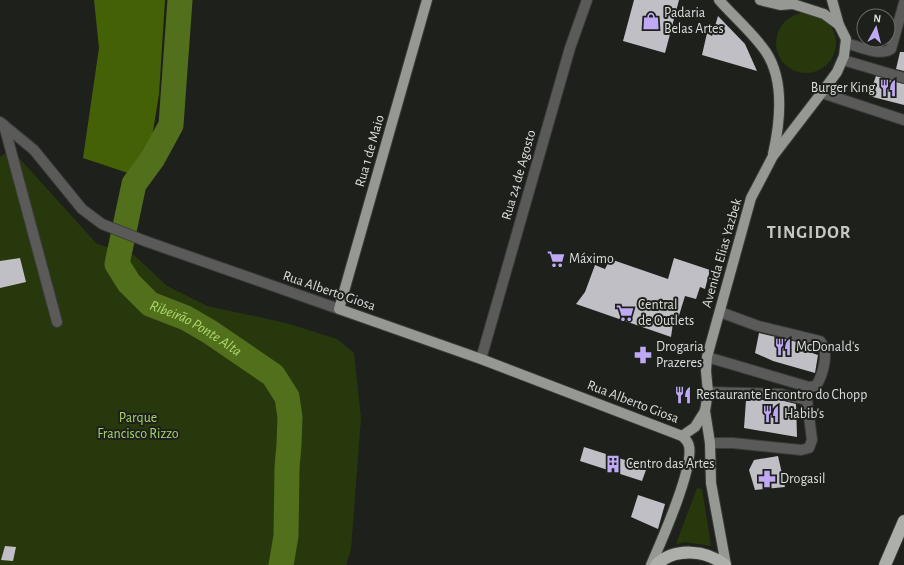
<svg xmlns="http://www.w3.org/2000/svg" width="904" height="565" viewBox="0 0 904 565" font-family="'Alegreya Sans',sans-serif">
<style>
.green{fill:#28380d}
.forest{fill:#446105}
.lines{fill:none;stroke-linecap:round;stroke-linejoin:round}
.river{stroke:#52701c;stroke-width:25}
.building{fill:#c0bfc5}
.minor-casing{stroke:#393b37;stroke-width:12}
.major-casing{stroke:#393b37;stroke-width:12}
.highway-casing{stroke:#393b37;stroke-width:14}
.minor{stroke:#5a5b59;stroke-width:10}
.major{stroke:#969893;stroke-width:10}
.highway{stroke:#adb0aa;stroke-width:12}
.labels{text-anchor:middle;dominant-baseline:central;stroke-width:4;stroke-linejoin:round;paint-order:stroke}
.poi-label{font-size:14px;fill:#dddfdc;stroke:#1e201c;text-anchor:start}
.street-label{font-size:14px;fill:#dddfdc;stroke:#1e201c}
.park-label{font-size:14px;fill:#a8d468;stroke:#1e201c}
.water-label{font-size:15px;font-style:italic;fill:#add96d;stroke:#1e201c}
.district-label{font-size:18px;font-weight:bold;letter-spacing:1px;fill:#c5c7c2;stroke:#1e201c}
</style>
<rect width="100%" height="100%" fill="#1e201c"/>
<!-- green -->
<g class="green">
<circle cx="806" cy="43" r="30"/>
<polygon points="11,149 97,244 134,255 167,286 207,306 286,323 337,339 354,353 361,418 351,549 346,565 0,565 0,157"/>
<polygon points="697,488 702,489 711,546 685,542 676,544"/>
</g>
<!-- forest -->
<polygon class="forest" points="94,0 165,0 159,94 151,144 128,173 83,158 99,48"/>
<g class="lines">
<!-- river -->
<path class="river" id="s1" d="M180,0L171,125L153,158L134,184L117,264L129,283L150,304L186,318L210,332L273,375L287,397L290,417L289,444L287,468L286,536L281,565"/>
</g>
<!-- building -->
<g class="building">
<polygon points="634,0 679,0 665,53 623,41"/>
<polygon points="718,16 745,44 757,71 702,55 707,33 712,36"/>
<polygon points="900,52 904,52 904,71 896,69"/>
<polygon points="876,76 904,84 904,105 869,96"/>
<polygon points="20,258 26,282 0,288 0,261"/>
<polygon points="674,258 710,270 705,289 700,287 696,299 685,296 677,322 673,323 671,337 576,304 585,292 595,265 605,269 610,259 668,279"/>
<polygon points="759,333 810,345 812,353 818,355 815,373 773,361 755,353"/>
<polygon points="746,400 780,400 796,404 797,437 744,428"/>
<polygon points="584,447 647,467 642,481 580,461"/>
<polygon points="778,456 785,487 755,490 749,470 754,460"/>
<polygon points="638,495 665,504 658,529 631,517"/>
<polygon points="5,546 16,547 13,561 1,560"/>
</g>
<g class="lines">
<!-- minor casing -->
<g class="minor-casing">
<g id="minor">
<path d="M846,43C858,46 880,57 891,49L904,3"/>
<polyline points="843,60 904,78"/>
<polyline points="822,93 904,120"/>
<polyline points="0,122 34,150 82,209 102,224 145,241 339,309"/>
<polyline points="4,125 57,322"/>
<path d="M707,357L809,387L816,386C823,375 830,351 820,341L758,326L720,312"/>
<polyline points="481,359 570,48 587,0"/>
<polyline points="708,392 781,394 807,400 812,440 809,448 801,450 733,443 710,443"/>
</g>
</g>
<!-- major casing -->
<g class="major-casing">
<g id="major">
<path d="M427,0L339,309L481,359L682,436C685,439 688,441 689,446C694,468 661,542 651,565"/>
<path d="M719,0C734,17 753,33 766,52C785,81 780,123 773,154"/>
<polyline points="760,0 780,5 793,4"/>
<polyline points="793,4 824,14 839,25"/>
<polyline points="682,436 695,427 705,411"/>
<polyline points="726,565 711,483 710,443 705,411 708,392 706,371 707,357 751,198 773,156 826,87 837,72 844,56 846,39 839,25 832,0"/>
</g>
</g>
<!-- highway casing -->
<g class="highway-casing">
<g id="highway">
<path d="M656,565C675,547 706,550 725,565"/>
<polyline points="885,565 904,521"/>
</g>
</g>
<!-- minor -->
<use href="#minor" class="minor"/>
<!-- major -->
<use href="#major" class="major"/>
<!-- highway -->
<use href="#highway" class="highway"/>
</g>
<!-- icons -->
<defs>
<g id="shop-bare" transform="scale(1.38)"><path d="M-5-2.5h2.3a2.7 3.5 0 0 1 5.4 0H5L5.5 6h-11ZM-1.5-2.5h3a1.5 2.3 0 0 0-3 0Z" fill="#bfa9f4" stroke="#1e201c" stroke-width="2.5" paint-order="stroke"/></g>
<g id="restaurant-bare" transform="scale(1.38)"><path d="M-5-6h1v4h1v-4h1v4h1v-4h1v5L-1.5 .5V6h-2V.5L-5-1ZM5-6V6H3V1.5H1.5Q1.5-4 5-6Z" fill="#bfa9f4" stroke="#1e201c" stroke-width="2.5" paint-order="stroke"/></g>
<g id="supermarket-bare" transform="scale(1.38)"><path d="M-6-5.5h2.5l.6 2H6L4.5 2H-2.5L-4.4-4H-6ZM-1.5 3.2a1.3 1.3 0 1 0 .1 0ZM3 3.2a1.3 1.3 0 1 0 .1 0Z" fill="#bfa9f4" stroke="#1e201c" stroke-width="2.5" paint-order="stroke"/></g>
<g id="pharmacy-bare" transform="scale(1.38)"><path d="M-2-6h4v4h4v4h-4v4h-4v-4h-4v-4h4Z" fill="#bfa9f4" stroke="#1e201c" stroke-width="2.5" paint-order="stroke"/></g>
<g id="building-bare" transform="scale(1.38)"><path d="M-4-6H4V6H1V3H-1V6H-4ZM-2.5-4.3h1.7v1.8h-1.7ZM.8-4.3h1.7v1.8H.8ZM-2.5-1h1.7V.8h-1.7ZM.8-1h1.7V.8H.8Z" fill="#bfa9f4" stroke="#1e201c" stroke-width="2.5" paint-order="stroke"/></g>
</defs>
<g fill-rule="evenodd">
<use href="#shop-bare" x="651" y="21"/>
<use href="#restaurant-bare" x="888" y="88"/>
<use href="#supermarket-bare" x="556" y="259"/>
<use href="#supermarket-bare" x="625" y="313"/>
<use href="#restaurant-bare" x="783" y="347"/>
<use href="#pharmacy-bare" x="643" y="355"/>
<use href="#restaurant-bare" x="683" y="395"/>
<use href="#restaurant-bare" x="771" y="414"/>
<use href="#building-bare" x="613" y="464"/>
<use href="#pharmacy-bare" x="767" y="479"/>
</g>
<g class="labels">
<!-- poi labels -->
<g class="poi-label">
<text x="664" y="13">Padaria<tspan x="664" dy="16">Belas Artes</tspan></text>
<text x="875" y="88" text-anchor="end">Burger King</text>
<text x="569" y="259">Máximo</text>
<text x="638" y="305">Central<tspan x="638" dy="16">de Outlets</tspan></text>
<text x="656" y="347">Drogaria<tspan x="656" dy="16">Prazeres</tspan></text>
<text x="796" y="347">McDonald's</text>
<text x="696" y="395">Restaurante Encontro do Chopp</text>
<text x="784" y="414">Habib's</text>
<text x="626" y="464">Centro das Artes</text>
<text x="780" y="479">Drogasil</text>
</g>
<!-- street labels -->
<g class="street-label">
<text transform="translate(370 151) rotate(-74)">Rua 1 de Maio</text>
<text transform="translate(519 175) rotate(-74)">Rua 24 de Agosto</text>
<text transform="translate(722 253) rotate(-74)">Avenida Elias Yazbek</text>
<text transform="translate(329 291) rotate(19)">Rua Alberto Giosa</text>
<text transform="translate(633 402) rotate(21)">Rua Alberto Giosa</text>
</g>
<!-- park labels -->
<g class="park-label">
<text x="138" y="418">Parque<tspan x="138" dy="16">Francisco Rizzo</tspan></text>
</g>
<!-- water labels -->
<g class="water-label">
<text stroke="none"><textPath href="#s1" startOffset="381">Ribeirão Ponte Alta</textPath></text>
</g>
<!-- district labels -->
<g class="district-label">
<text x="809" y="233">TINGIDOR</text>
</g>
</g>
<!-- north arrow -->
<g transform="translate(876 28) rotate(7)"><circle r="19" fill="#1e201c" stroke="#6a6c69"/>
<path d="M0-3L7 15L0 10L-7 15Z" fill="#bfa9f4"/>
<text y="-6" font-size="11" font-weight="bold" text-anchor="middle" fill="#dddfdc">N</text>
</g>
</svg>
